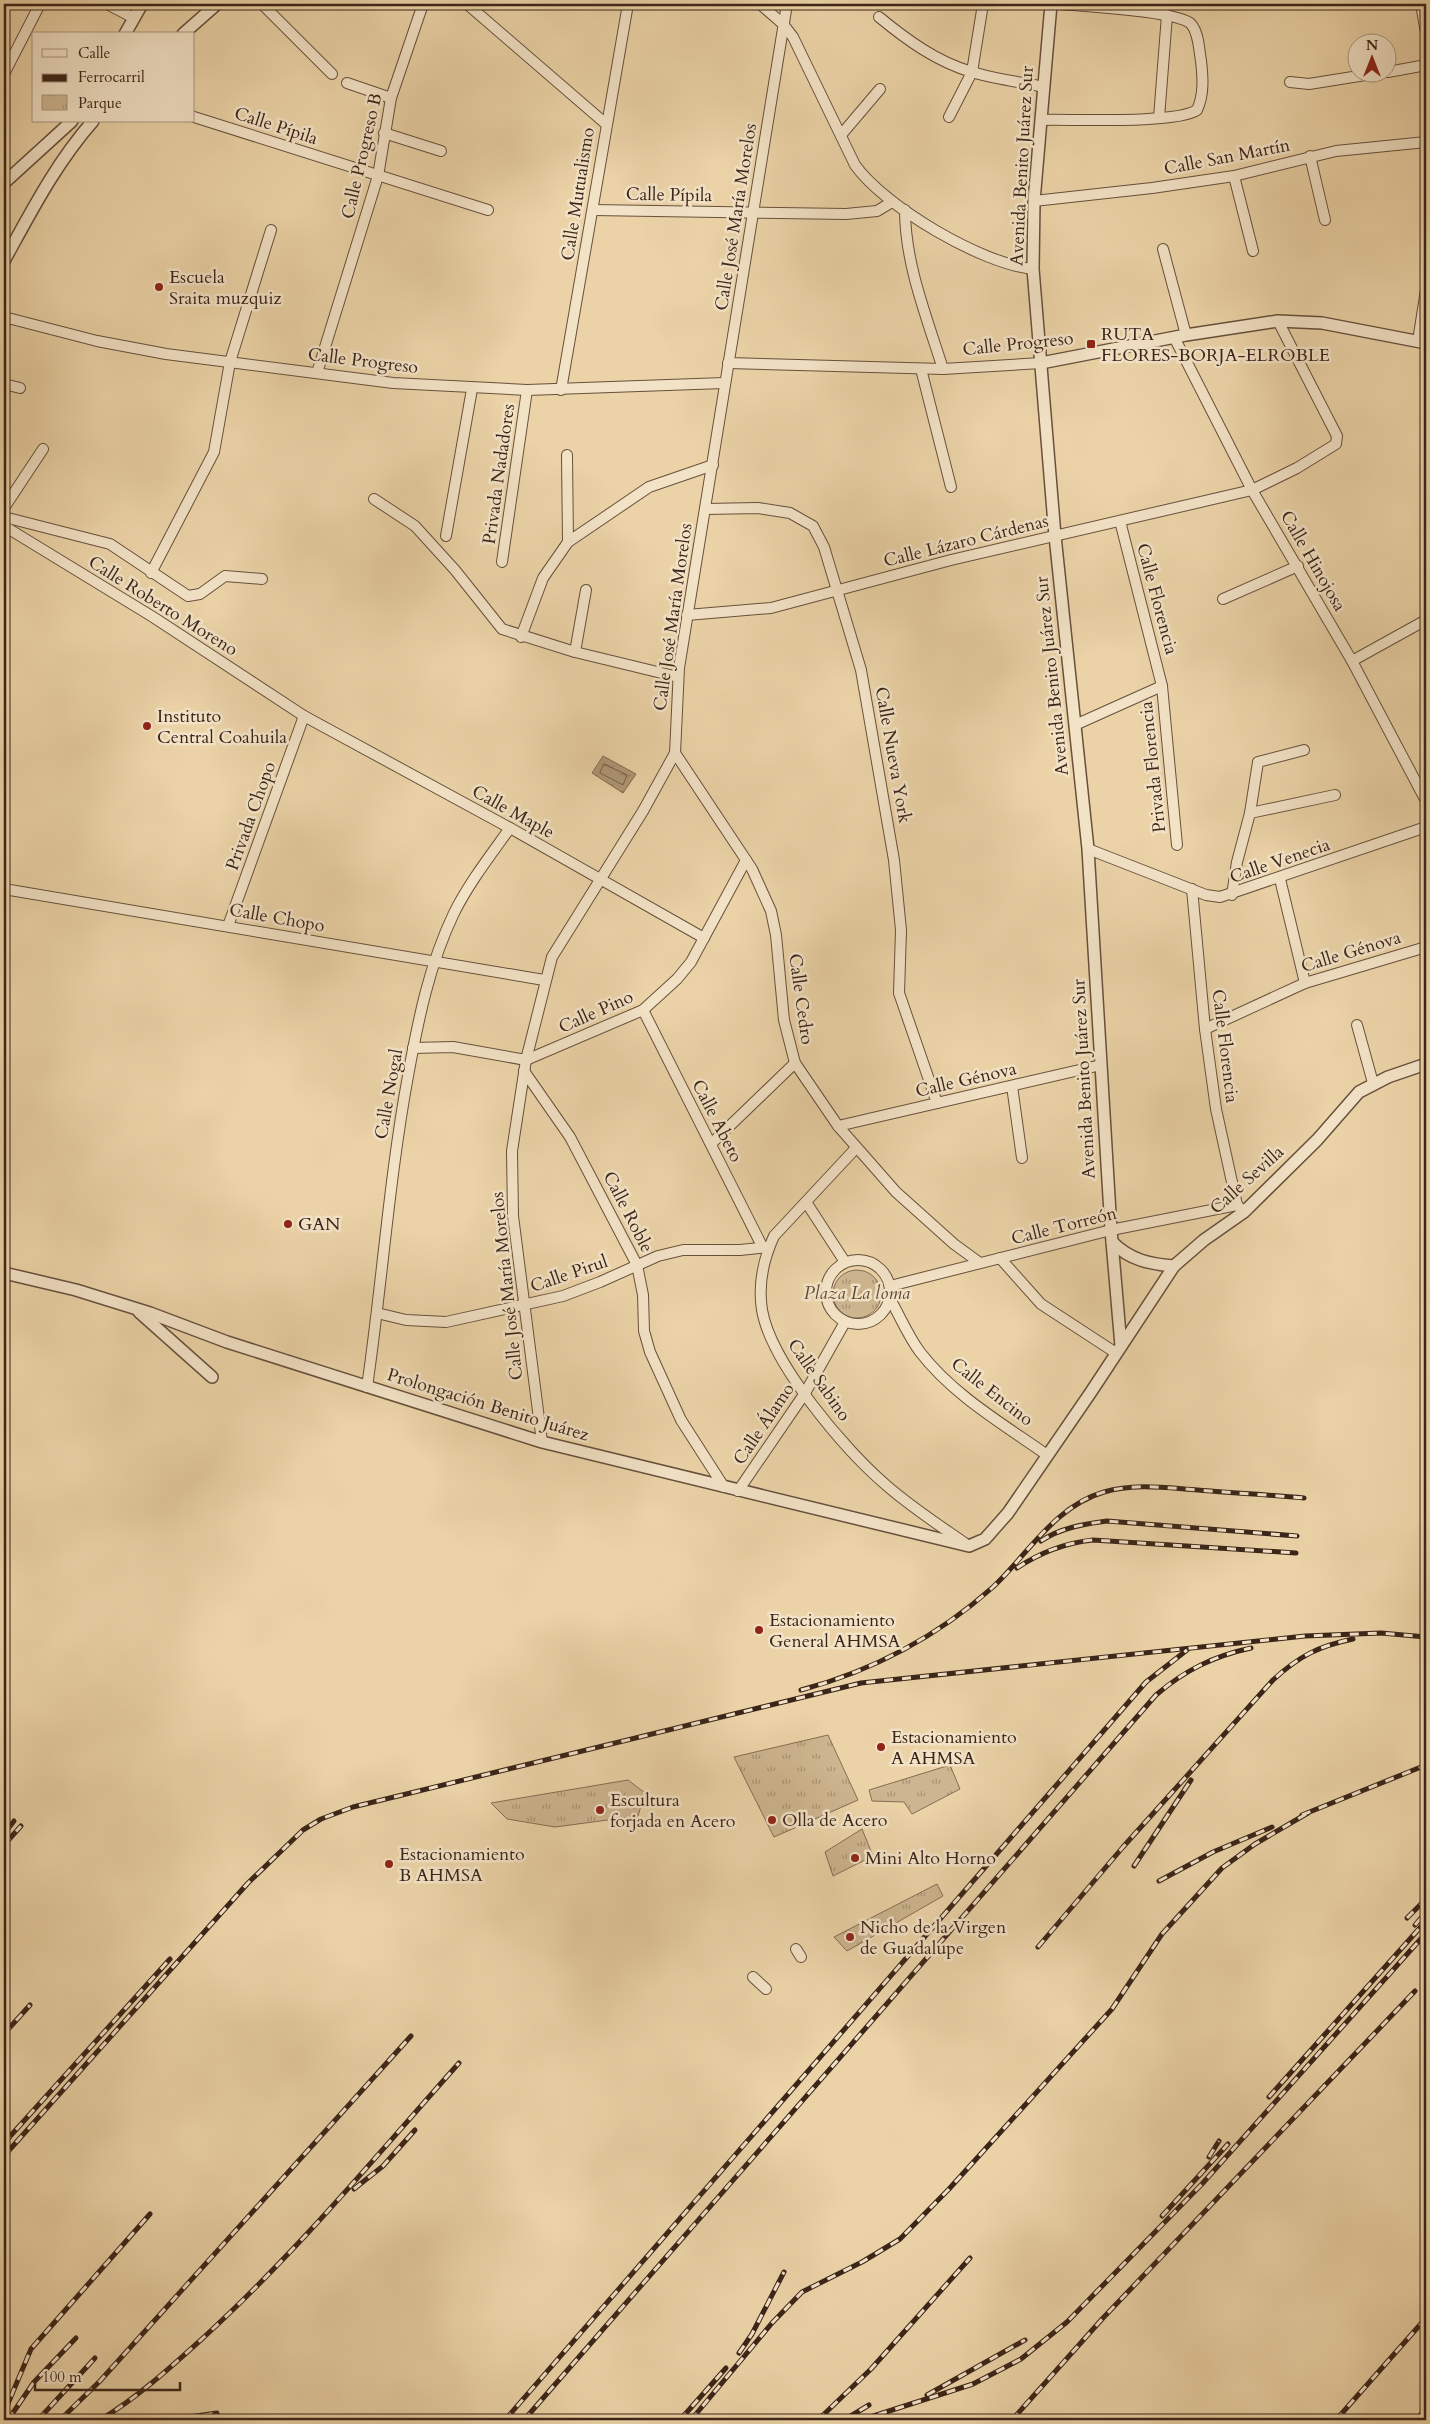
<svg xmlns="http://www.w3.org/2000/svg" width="1430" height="2424" viewBox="0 0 1430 2424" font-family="Cardo,serif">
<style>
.park{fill:url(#park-tufts);stroke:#846d54}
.water{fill:url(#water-ripples);stroke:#816a51}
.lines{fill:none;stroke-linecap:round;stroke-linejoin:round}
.shore{stroke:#755e48;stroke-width:1}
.minor-casing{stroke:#67503c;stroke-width:12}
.tertiary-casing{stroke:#67503c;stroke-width:14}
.minor{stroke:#f2e2c6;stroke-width:10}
.tertiary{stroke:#f2e2c6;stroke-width:11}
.rail-casing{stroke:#3b2519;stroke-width:5}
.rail{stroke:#f2e2c6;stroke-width:3;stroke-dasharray:9;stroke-linecap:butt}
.poi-dot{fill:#8f2418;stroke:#f2e2c6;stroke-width:2}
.labels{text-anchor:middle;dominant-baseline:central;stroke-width:5;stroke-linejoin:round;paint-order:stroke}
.street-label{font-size:18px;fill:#3b2519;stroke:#f2e2c6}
.poi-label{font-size:18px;fill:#3b2519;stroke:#f2e2c6;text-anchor:start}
.park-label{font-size:18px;font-style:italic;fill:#604936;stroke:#f2e2c6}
</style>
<defs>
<pattern id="park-tufts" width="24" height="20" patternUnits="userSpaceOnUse" patternTransform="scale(1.25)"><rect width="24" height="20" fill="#cdb58f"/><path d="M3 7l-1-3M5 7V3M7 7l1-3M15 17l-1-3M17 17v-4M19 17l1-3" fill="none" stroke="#a89374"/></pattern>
<pattern id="water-ripples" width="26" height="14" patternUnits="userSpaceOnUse" patternTransform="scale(1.25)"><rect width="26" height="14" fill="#af9877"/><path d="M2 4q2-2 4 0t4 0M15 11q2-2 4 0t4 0" fill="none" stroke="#907c61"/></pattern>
</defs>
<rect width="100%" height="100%" fill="#ebd3a7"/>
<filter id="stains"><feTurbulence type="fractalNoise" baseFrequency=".004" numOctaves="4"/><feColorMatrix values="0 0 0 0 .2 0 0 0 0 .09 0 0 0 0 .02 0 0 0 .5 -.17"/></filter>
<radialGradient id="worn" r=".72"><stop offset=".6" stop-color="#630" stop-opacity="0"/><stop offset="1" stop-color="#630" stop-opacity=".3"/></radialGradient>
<!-- park -->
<g class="park">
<circle cx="857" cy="1294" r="24"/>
<polygon points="828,1735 858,1800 774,1837 734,1757"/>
<polygon points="950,1765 960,1789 912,1814 904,1802 872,1801 869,1790"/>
<polygon points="628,1780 645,1793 638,1816 555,1827 507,1819 491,1803"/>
<polygon points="862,1829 873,1856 833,1876 825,1852"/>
<polygon points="937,1884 943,1896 847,1951 834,1937"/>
</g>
<!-- water -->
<polygon class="water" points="603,756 636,774 623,793 592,773"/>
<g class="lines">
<!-- shore -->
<polygon class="shore" points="604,764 627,775 623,785 600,773"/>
<!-- minor casing -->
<g class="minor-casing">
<g id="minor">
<polyline points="107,4 134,18"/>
<polyline points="262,4 332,74"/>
<polyline points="467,4 606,124"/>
<path d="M760,4L783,24L793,37L855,165C885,207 982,264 1033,269"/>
<polyline points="1421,4 1426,33"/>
<path d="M879,17C907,40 937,62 972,72C995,79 1020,82 1044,87"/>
<polyline points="1388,72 1426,65"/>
<polyline points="4,74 40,4"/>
<polyline points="1290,82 1309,84 1384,72"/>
<polyline points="347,83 391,98"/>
<polyline points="194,117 488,210"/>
<polyline points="949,117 972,72 983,4"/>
<polyline points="1159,118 1167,15"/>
<path d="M1041,120C1072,119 1176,124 1197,110C1204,95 1203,78 1201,61C1199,50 1199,33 1191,24C1178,11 1082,6 1059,4"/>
<polyline points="384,133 441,151"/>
<polyline points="841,135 880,89"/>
<polyline points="1310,156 1325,220"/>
<polyline points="1234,176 1253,251"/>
<polyline points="1034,201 1152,188 1234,176 1336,151 1426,142"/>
<polyline points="593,210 846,214 877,211 892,202"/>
<path d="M905,210C905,264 927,318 943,369"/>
<polyline points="1163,249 1186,335"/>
<polyline points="4,317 97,341 166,354 393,383 527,390 724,383"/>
<polyline points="1174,337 1252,490 1352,661 1426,801"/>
<polyline points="1418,341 1426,290"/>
<polyline points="728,363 943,369 1041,363"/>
<polyline points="921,369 951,487"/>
<polyline points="317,373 378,176 391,98 423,4"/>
<polyline points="4,384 20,388"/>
<polyline points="561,390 628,4"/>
<polyline points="567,455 568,542"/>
<polyline points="374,499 415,526 455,570 502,629 575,652 678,677"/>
<polyline points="4,508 43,449"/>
<polyline points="705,509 758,508 790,513 813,526 824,547 861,670 894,860 901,930 899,993 937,1103"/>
<polyline points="4,517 110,544 188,596 200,594 225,576 262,579"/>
<polyline points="1120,521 1162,686 1177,845"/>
<polyline points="4,526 153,617 304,716 510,828 704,938"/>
<polyline points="446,536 472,389"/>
<polyline points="502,562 527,390"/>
<polyline points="151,573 214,452 230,362 271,230"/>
<polyline points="1223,599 1298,566"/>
<polyline points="687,615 771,608 951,560 1252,490 1297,468 1336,444 1337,436 1278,321"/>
<polyline points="521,637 543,578 568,542 649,487 713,465"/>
<polyline points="575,652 586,590"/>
<polyline points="1352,661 1426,620"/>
<polyline points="1075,725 1162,686"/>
<polyline points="675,753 752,869 771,911 776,935 784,1020 795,1063 838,1126 896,1192 954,1244 980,1263"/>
<polyline points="1250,813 1335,795"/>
<polyline points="1088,849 1206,895 1220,897 1426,827"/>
<polyline points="1280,879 1305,983"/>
<polyline points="4,889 544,980"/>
<polyline points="1192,889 1205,1029 1216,1109 1237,1205"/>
<polyline points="1232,895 1237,862 1250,813 1258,762 1304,750"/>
<polyline points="228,926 304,716"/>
<polyline points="643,1010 762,1246"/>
<polyline points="1357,1025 1373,1083"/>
<polyline points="1205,1029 1305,983 1426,947"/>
<polyline points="413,1048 453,1047 526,1060 643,1010 677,979 691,962 746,860"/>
<polyline points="524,1071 570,1137 637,1265 643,1295 644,1331 650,1352 681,1420 724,1487"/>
<polyline points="1012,1086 1022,1158"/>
<polyline points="838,1126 1101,1065"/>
<polyline points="711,1144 795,1063"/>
<path d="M856,1148L774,1236C764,1258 758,1285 762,1310C771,1363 845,1450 886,1485C911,1507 939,1525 966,1544"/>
<polyline points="806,1202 845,1262"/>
<polyline points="1000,1258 1041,1304 1116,1353"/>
<circle cx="858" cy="1292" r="32"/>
<polyline points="890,1286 1111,1230 1237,1205 1244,1212"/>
<path d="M890,1299C900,1316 908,1336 920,1352C953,1395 1003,1424 1047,1455"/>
<polyline points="377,1313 406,1320 446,1322 563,1296 600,1282 658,1256 683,1250 740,1250 769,1247"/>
<path d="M367,1387C382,1284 389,1179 408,1076C418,1021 429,965 454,913C469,883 490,856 510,828"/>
<polyline points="542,1442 513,1216 512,1151 526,1060 552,957 643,811 675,753 679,668 787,4"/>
<polyline points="738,1491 805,1393 845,1322"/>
<polyline points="796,1949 801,1957"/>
<polyline points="753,1977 766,1989"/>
</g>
</g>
<!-- tertiary casing -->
<g class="tertiary-casing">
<g id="tertiary">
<polyline points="1051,4 1034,201 1033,269 1055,536 1088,849 1111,1230 1121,1346"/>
<polyline points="125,34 142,4"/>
<polyline points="183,34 217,4"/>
<polyline points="4,183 72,121"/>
<path d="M4,261C31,212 56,163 93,121"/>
<polyline points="1041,363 1186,335 1278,321 1322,323 1426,343"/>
<path d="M1112,1242C1130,1260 1149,1264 1174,1266"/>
<polyline points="4,1273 76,1290 150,1313 227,1342 542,1442 969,1546 985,1539 1008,1513 1091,1392 1174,1266 1204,1240 1244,1212 1317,1140 1359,1092 1388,1077 1426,1064"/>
<polyline points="139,1312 212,1377"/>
</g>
</g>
<!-- minor -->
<use href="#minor" class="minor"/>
<!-- tertiary -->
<use href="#tertiary" class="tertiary"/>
<!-- rail casing -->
<g class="rail-casing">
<g id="rail">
<path d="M1041,1541C1060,1528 1084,1524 1107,1521L1297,1536"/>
<path d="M1017,1568C1041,1552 1065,1543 1093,1540L1296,1553"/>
<path d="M801,1690C872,1671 938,1636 993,1587C1028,1554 1055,1506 1104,1492C1135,1483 1167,1488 1198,1490C1234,1493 1269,1495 1304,1498"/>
<polyline points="1302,1815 1426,1765"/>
<polyline points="4,1834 14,1821"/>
<polyline points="4,1845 21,1826"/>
<polyline points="1134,1866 1191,1780"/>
<polyline points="1159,1881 1213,1852 1272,1827"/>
<polyline points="1407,1918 1426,1899"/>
<polyline points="1415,1925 1426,1912"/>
<path d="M1038,1947L1123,1847L1273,1680C1299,1656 1319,1646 1353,1639"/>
<polyline points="4,2034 30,2005"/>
<polyline points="1269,2097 1426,1921"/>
<polyline points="4,2143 170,1959"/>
<polyline points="4,2156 248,1883 303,1830 321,1819 353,1807 861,1683 1305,1636 1381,1633 1426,1637"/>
<polyline points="1209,2157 1219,2141"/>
<polyline points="354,2189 383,2166 415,2130"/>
<polyline points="1162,2216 1228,2144"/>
<polyline points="739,2353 752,2334 784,2272"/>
<polyline points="927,2395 1025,2340"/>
<polyline points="4,2413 31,2349 150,2214"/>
<polyline points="8,2420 34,2382 76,2338"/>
<polyline points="38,2420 95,2358"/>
<polyline points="60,2420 100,2381 411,2036"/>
<path d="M100,2420C137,2398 171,2367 203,2338C296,2253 376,2156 459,2063"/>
<polyline points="168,2420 217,2413"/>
<polyline points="505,2420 1146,1682 1187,1650"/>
<path d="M524,2420L1156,1695C1185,1670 1214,1656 1251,1648"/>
<polyline points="680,2420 726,2368"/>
<polyline points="691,2420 772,2323 802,2292 862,2262 900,2239 949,2189 1112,2009 1162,1934 1222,1868 1255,1844 1308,1813"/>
<polyline points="818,2420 871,2369 970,2258"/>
<polyline points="844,2420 869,2405"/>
<polyline points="861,2420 973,2384 1021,2359 1067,2322 1202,2184 1426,1933"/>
<polyline points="1012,2420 1103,2318 1415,1991"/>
<polyline points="1336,2420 1426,2318"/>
<polyline points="1416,2420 1426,2409"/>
</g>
</g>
<!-- rail -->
<use href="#rail" class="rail"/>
</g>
<!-- markers -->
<g class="poi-dot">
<circle cx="159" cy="287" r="5"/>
<rect x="1086" y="339" width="10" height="10" rx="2.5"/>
<circle cx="147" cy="726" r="5"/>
<circle cx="288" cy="1224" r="5"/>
<circle cx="759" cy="1630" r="5"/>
<circle cx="881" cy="1747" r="5"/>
<circle cx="600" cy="1810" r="5"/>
<circle cx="772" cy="1820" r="5"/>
<circle cx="855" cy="1858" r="5"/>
<circle cx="389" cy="1864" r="5"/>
<circle cx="850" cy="1937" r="5"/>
</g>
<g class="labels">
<!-- street labels -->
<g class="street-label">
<text transform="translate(276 126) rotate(18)">Calle Pípila</text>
<text transform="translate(362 156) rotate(-77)">Calle Progreso B</text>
<text transform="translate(1227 157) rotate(-11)">Calle San Martín</text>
<text transform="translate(1022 166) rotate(-87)">Avenida Benito Juárez Sur</text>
<text transform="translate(578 194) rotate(-81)">Calle Mutualismo</text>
<text transform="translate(669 195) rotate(1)">Calle Pípila</text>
<text transform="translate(736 217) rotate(-81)">Calle José María Morelos</text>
<text transform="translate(1018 344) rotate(-6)">Calle Progreso</text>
<text transform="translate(363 361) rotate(7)">Calle Progreso</text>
<text transform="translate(499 474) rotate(-82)">Privada Nadadores</text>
<text transform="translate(966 541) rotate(-14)">Calle Lázaro Cárdenas</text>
<text transform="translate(1313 561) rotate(60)">Calle Hinojosa</text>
<text transform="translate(1157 599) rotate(75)">Calle Florencia</text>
<text transform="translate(163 606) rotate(32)">Calle Roberto Moreno</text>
<text transform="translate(673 617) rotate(-82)">Calle José María Morelos</text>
<text transform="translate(1052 676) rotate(-96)">Avenida Benito Juárez Sur</text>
<text transform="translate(893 755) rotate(80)">Calle Nueva York</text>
<text transform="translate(1153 767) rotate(-96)">Privada Florencia</text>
<text transform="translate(513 812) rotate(29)">Calle Maple</text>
<text transform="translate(251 816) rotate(-70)">Privada Chopo</text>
<text transform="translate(1280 861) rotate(-19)">Calle Venecia</text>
<text transform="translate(277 918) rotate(10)">Calle Chopo</text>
<text transform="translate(1351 952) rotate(-17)">Calle Génova</text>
<text transform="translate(801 999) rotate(82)">Calle Cedro</text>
<text transform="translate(596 1012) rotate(-24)">Calle Pino</text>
<text transform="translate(1225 1046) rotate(83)">Calle Florencia</text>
<text transform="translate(1084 1079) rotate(-93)">Avenida Benito Juárez Sur</text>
<text transform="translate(966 1080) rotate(-13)">Calle Génova</text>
<text transform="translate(389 1094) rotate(-80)">Calle Nogal</text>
<text transform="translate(717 1121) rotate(63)">Calle Abeto</text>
<text transform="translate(1247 1180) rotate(-42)">Calle Sevilla</text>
<text transform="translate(628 1212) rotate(63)">Calle Roble</text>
<text transform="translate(1064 1226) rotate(-14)">Calle Torreón</text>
<text transform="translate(569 1274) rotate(-19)">Calle Pirul</text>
<text transform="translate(507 1286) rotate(-96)">Calle José María Morelos</text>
<text transform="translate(819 1380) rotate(55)">Calle Sabino</text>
<text transform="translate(992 1392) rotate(38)">Calle Encino</text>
<text transform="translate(488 1405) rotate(17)">Prolongación Benito Juárez</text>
<text transform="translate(764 1424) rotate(-56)">Calle Álamo</text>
</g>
<!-- poi labels -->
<g class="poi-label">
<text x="169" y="277">Escuela<tspan x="169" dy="21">Sraita muzquiz</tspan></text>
<text x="1101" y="334">RUTA<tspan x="1101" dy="21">FLORES-BORJA-ELROBLE</tspan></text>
<text x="157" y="716">Instituto<tspan x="157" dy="21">Central Coahuila</tspan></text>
<text x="298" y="1224">GAN</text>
<text x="769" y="1620">Estacionamiento<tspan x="769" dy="21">General AHMSA</tspan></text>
<text x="891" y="1737">Estacionamiento<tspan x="891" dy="21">A AHMSA</tspan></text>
<text x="610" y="1800">Escultura<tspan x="610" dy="21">forjada en Acero</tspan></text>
<text x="782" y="1820">Olla de Acero</text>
<text x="399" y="1854">Estacionamiento<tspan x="399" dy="21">B AHMSA</tspan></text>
<text x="865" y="1858">Mini Alto Horno</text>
<text x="860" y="1927">Nicho de la Virgen<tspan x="860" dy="21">de Guadalupe</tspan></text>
</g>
<!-- park labels -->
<g class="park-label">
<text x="857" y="1293">Plaza La loma</text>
</g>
</g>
<!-- margin -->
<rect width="1430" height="2424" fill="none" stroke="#ebd3a7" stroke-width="20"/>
<rect x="5" y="5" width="1420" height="2414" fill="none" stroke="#3b2519" stroke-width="2.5"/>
<rect x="10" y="10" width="1410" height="2404" fill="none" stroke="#3b2519"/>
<!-- legend -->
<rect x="32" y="32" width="162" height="90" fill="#f2e2c6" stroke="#a99681"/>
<rect x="42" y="49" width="25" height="8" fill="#f2e2c6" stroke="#a99681"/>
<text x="78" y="58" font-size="15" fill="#3b2519">Calle</text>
<rect x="42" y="74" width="25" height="8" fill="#3b2519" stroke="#a99681"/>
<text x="78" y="82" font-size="15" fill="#3b2519">Ferrocarril</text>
<rect x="42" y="95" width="25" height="15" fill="url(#park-tufts)" stroke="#a99681"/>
<text x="78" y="108" font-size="15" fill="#3b2519">Parque</text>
<!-- north arrow -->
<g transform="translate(1372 58)"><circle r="24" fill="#f2e2c6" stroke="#a99681"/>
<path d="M0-4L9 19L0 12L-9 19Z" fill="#8f2418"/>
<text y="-8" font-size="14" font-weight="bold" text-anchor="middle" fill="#3b2519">N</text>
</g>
<!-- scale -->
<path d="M35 2382v8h145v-8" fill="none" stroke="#3b2519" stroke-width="2.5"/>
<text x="42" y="2382" font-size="15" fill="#3b2519" stroke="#f2e2c6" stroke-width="4" paint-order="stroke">100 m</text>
<rect width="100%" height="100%" filter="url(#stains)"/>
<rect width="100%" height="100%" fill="url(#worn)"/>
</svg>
